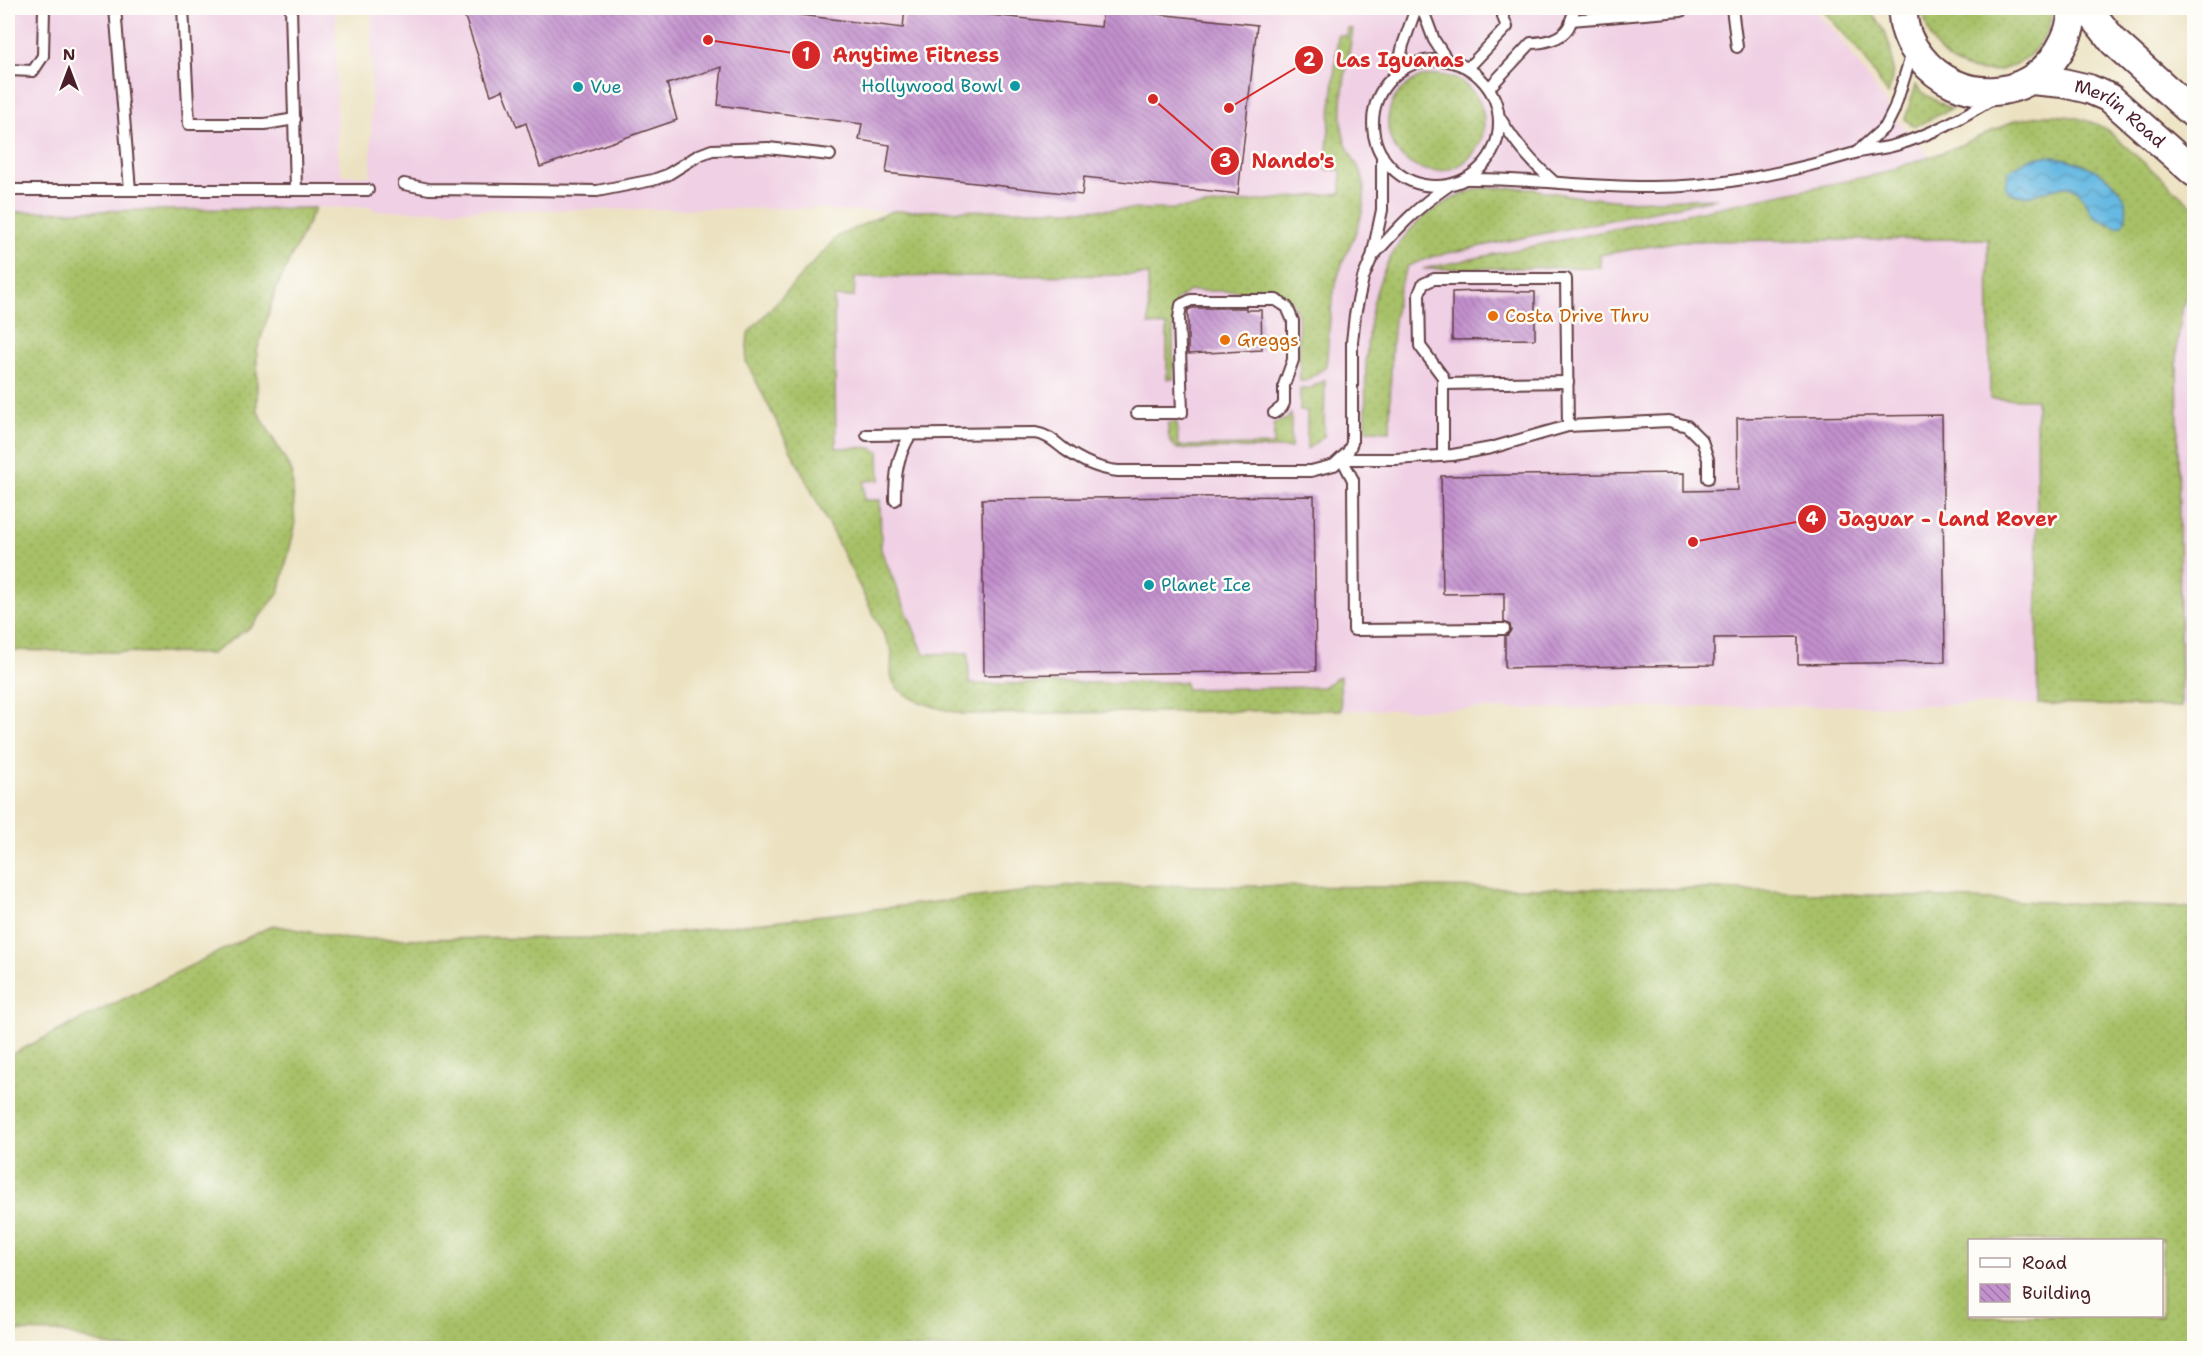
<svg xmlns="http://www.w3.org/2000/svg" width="2202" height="1356" viewBox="0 0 2202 1356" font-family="'Shantell Sans',sans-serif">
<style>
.built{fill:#f0d0e4}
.grass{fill:url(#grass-dots);stroke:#78704a;stroke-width:1.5;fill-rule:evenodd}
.water{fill:url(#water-waves);stroke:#586c86;stroke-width:1.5}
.building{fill:url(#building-back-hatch)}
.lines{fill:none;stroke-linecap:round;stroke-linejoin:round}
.lane-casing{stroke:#623c42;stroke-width:14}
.secondary-casing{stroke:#623c42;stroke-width:32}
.lane{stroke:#fff;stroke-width:10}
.secondary{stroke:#fff;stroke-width:28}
.culture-dot{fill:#0f9aa8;stroke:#fdfcf7;stroke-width:2}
.food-dot{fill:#e8710a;stroke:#fdfcf7;stroke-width:2}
.labels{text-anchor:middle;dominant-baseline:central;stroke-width:5;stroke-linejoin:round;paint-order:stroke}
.culture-label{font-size:18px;fill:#0d838f;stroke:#fdfcf7;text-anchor:start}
.street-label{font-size:18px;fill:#4a1f2b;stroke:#fdfcf7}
.food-label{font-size:18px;fill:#c56008;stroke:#fdfcf7;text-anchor:start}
.leader{fill:none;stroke:#d62828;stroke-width:2}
.callout-dot{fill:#d62828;stroke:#fdfcf7;stroke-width:2}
.mark-label{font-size:18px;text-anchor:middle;font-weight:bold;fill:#fff}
.callout-label{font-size:20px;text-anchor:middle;font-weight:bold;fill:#d62828;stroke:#fdfcf7;stroke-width:5;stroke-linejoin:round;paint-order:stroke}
</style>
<defs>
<pattern id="grass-dots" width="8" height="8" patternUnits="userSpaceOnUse" patternTransform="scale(1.5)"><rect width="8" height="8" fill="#a7c168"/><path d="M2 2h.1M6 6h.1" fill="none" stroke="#91a55a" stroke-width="1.8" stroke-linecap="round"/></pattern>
<pattern id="water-waves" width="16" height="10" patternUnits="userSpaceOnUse" patternTransform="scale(1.5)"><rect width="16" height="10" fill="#66b9e2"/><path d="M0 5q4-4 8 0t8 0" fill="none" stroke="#5696b7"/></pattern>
<pattern id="building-back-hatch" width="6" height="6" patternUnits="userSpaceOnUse" patternTransform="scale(1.5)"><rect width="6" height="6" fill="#c391ce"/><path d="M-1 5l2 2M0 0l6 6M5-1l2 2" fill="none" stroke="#a076a7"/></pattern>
</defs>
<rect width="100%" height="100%" fill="#fdfcf7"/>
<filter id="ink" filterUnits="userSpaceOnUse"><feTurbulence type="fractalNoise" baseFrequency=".0167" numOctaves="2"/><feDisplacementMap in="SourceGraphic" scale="12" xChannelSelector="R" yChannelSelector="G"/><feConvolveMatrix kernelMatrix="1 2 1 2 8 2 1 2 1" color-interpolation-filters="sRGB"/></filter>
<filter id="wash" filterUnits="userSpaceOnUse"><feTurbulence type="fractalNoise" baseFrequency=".008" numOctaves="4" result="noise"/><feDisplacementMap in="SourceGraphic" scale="24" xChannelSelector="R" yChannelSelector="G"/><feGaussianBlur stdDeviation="1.35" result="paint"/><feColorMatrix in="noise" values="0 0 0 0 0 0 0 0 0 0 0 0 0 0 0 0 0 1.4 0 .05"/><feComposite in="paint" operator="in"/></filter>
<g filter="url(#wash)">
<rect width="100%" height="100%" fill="#ece2c1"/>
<!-- built -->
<polygon class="built" points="8,8 336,8 337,146 342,175 371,176 372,8 1812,8 1837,34 1898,120 1929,156 1947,151 2016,120 2046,115 2066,115 2090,120 2106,129 2194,207 2194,706 2038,704 962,714 922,704 901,690 892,680 892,651 746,361 748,333 838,236 891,211 828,211 825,208 375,211 372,207 8,212"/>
<!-- grass -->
<g class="grass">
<path d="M1821,8H1868C1890,34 1899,61 1888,95L1862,54Z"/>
<path d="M1923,8H2052C2053,20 2048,32 2041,42C2013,85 1944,80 1928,30C1926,22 1922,15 1923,8Z"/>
<path d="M1348,28L1353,29C1348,62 1338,100 1343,134C1348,161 1367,166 1364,198C1363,226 1346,249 1338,276C1329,305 1329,337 1326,367L1305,381H1300L1298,314L1293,305L1285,296L1267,291H1189L1177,300L1173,308V379H1167V326L1149,325L1148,275L855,277L854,297H834L836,448C848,449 870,444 879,452L880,480L864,481V500H880L881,550L924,654L968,653L969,684L1185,682L1186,689L1323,687L1340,676L1341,710L962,714C943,709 899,701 892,679C890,671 892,659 892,651L746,361L748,333L838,236L892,211L1172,209L1341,193V170H1325L1338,35L1347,36Z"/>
<circle cx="1436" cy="123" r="48"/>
<polygon points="1916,85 1924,94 1951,109 1914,127 1905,119"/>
<path d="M2046,115C2068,115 2086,118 2106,129L2194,207V277L2183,305L2177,345L2181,707L2038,704L2036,399H1990L1988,239L1680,241L1600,255V267L1423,269L1879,174L1947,151L2016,120Z"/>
<path d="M1528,188L1573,196L1623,201L1718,198L1434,256L1408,266C1388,302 1391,387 1390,431L1366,430C1365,354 1361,264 1428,214C1443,203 1460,194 1478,189C1493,186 1512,188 1528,188Z"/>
<polygon points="315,208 276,289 257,351 257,410 292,472 295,527 279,593 252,626 211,654 8,650 8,212"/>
<polygon points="1325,380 1324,436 1307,449 1307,411 1300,411 1300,389 1309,389"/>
<path d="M1291,414V448L1177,449C1168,443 1168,432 1168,423H1177L1178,446L1274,445V423L1287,419Z"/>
<path d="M1080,885L1714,889L2194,908V1348H116L60,1332L8,1331V1056L273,925L347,939L628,938ZM1970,1240H2162V1316H1970Z"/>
</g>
<!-- water -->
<path class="water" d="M2046,156C2078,158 2142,182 2123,225L2117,227C2109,224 2098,220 2092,214C2086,205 2084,192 2072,188C2051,182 2030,205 2008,191L2005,185L2009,171L2029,159Z"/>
<g id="blocks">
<!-- building -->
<g class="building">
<polygon points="462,8 781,8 784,13 903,28 905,8 928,8 1101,27 1103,8 1257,25 1238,194 1084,177 1082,195 886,173 890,145 859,140 862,124 718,105 722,67 667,84 677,120 540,167 526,123 517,127 503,90 491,95"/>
<polygon points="1478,291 1535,292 1535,339 1452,340 1452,292"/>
<polygon points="1192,308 1246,308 1246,310 1261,310 1262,350 1188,354 1188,310"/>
<polygon points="1942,415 1945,662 1798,664 1798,637 1714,638 1714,665 1505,668 1505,636 1508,635 1511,630 1510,625 1504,622 1504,593 1443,594 1441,476 1684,473 1684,491 1738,490 1737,418"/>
<polygon points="1314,496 1316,671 984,675 982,499"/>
</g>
</g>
</g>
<g filter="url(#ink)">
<use href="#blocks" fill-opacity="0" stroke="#623c42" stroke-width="1.5"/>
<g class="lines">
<!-- lane casing -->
<g class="lane-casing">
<g id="lane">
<polyline points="115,8 130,190"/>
<polyline points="183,8 189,124 265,124 295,119"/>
<polyline points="291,8 296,190"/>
<polyline points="1422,8 1434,40 1447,60"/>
<polyline points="1732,8 1737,47"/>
<polyline points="1571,20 1681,11 1686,8"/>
<circle cx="1436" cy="123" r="63"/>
<polyline points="1468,68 1507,27 1503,17 1503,8"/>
<polyline points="8,70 33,71 43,56 44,8"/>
<polyline points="1397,73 1403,45 1416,8"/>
<path d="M1489,88L1531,43C1544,43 1561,39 1568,28C1572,22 1573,13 1574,8"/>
<path d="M1500,118C1515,143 1531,162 1553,181"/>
<polyline points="1857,152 1886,126 1894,110 1912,53"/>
<path d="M1467,179C1526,178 1585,187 1645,187C1717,188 1786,173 1855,153C1869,149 1883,149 1896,145C1931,135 1963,117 1994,98"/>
<polyline points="404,184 429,189 597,191 653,180 667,175 699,155 712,150 768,148 830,155"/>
<polyline points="8,190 368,190"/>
<path d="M1372,257C1397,229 1417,207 1448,186"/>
<polyline points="1444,384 1568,382"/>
<polyline points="1137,413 1177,413"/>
<polyline points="1182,413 1179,318 1181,305 1191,300 1276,300 1287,307 1293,321 1293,360 1284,385 1284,403 1282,407 1274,413"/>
<path d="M867,435L1035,433C1048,435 1054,441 1064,449C1081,461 1098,469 1118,471H1311L1334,465L1348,452L1352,443V342L1355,315L1363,278L1372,257L1382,210V155"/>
<polyline points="1443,456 1443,377 1420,346 1419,294 1423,284 1434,279 1566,279 1568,426"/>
<path d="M895,500C895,475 897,456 911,434"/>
<polyline points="1504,629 1354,630 1353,480 1342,459 1396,459 1453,455 1491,448 1568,426 1669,421 1687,426 1702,441 1708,459 1708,478"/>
</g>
</g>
<!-- secondary casing -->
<g class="secondary-casing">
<g id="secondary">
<path d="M1903,8C1902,26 1909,44 1921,58C1958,104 2027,103 2059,51C2067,38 2073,22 2072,8"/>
<polyline points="2087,8 2114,42 2194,114"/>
<path id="s1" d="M2031,80L2063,83L2089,89L2110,98L2194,172"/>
</g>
</g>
<!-- lane -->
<use href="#lane" class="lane"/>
<!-- secondary -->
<use href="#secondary" class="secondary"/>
</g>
</g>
<!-- markers -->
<g class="culture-dot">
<circle cx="1015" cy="86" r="6"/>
<circle cx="578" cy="87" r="6"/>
<circle cx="1149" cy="585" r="6"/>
</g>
<g class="food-dot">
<circle cx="1493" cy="316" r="6"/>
<circle cx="1225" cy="340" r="6"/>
</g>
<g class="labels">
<!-- culture labels -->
<g class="culture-label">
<text x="1003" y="86" text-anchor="end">Hollywood Bowl</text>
<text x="590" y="87">Vue</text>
<text x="1161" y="585">Planet Ice</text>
</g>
<!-- street labels -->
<g class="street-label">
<text stroke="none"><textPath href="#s1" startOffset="98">Merlin Road</textPath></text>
</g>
<!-- food labels -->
<g class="food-label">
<text x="1505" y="316">Costa Drive Thru</text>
<text x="1237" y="340">Greggs</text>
</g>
</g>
<!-- callouts -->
<path class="leader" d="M708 40L806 55M1229 108L1309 60M1153 99L1225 161M1693 542L1812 519"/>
<g class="callout-dot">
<circle cx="708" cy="40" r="6"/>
<circle cx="1229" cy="108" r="6"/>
<circle cx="1153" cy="99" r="6"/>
<circle cx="1693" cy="542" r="6"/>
<circle cx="806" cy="55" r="15"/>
<circle cx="1309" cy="60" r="15"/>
<circle cx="1225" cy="161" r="15"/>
<circle cx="1812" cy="519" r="15"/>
</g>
<g class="mark-label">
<text x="806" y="61">1</text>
<text x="1309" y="66">2</text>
<text x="1225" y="167">3</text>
<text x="1812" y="525">4</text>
</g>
<g class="callout-label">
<text x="916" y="62">Anytime Fitness</text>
<text x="1400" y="67">Las Iguanas</text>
<text x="1293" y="168">Nando's</text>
<text x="1948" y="526">Jaguar - Land Rover</text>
</g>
<!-- margin -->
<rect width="2202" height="1356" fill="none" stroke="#fdfcf7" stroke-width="30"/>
<!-- legend -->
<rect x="1968" y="1239" width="195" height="78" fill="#fdfcf7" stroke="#b5a4a5" stroke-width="1.5"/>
<rect x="1980" y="1258" width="30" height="9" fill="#ffffff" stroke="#b5a4a5" stroke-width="1.5"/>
<text x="2022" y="1269" font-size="18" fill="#4a1f2b">Road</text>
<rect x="1980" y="1284" width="30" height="18" fill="url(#building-back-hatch)" stroke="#b5a4a5" stroke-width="1.5"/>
<text x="2022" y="1299" font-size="18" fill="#4a1f2b">Building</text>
<!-- north arrow -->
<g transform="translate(69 69)" stroke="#fdfcf7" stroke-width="4.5" paint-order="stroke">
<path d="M0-4.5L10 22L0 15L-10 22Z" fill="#4a1f2b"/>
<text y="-9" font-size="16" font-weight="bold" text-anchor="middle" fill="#4a1f2b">N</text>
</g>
</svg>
